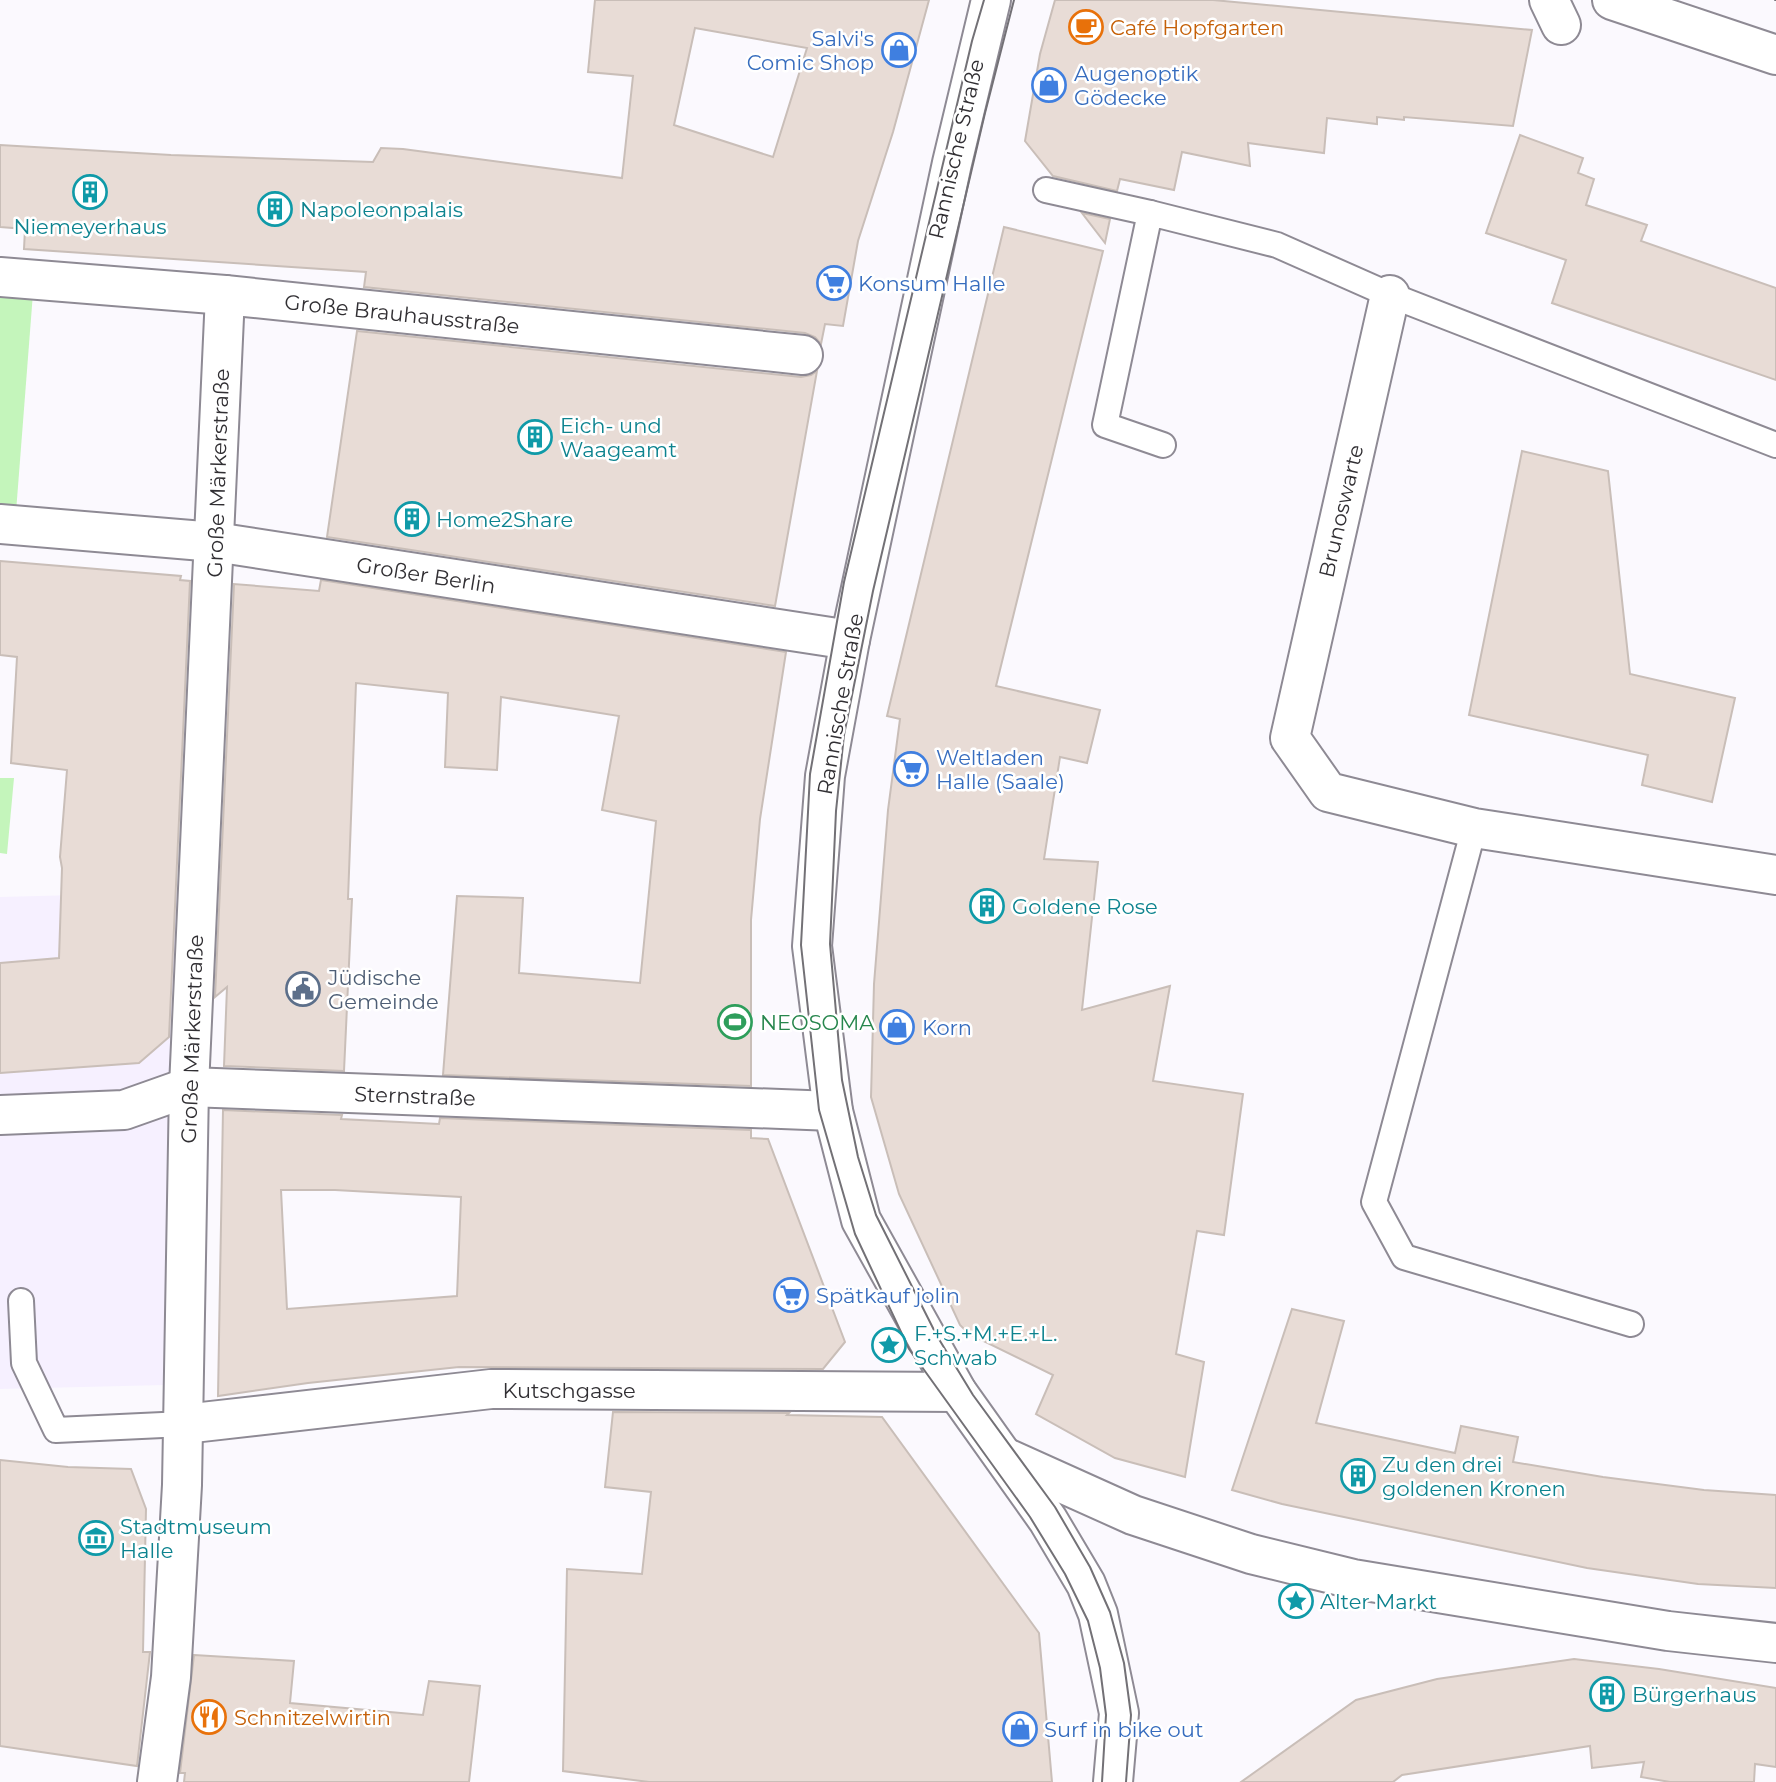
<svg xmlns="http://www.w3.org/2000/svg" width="1776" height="1782" viewBox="0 0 1776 1782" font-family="Montserrat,sans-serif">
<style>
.built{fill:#f6f0ff}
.green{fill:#c4f5bb}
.building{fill:#e8dcd6;stroke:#c9beb8;stroke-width:2;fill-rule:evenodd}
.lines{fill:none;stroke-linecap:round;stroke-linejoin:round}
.lane-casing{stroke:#8e8a94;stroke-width:28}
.street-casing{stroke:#8e8a94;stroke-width:42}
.lane{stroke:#fff;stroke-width:24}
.street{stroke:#fff;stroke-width:38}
.tram{stroke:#737176;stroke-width:2}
.labels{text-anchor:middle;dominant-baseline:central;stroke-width:5;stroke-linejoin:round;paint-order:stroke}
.food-label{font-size:21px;fill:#c56008;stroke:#fff;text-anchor:start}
.shop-label{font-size:21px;fill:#366cbe;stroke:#fff;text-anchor:start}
.street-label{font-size:21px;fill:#312f33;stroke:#fff}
.culture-label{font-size:21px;fill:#0d838f;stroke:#fff;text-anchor:start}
.service-label{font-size:21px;fill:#4e5e75;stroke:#fff;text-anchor:start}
.leisure-label{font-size:21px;fill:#27864d;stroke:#fff;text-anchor:start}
</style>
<rect width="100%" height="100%" fill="#fbf9fe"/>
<!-- built -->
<polygon class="built" points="190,892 165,1385 0,1389 0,897"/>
<!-- green -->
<g class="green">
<polygon points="0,277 34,280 15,525 0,524"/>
<polygon points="0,778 14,778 7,854 0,853"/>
</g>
<!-- building -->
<g class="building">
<path d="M595,0H929L893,132L858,241L843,326L825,324L821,344L815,337L805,333L364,287L366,272L24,249L25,229L0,227V145L171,155L373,162L381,148L403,149L622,178L633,76L588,72ZM695,28L807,48L773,157L674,125Z"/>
<polygon points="1055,0 1213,0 1532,30 1513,126 1404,117 1404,120 1377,117 1377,124 1327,118 1324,153 1248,143 1250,166 1182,152 1174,190 1120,179 1117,191 1053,176 1025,141 1040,54"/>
<polygon points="1520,135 1583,158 1578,173 1594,179 1586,205 1647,225 1641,241 1776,288 1776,380 1552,303 1566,260 1486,233"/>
<polygon points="1082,213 1110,219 1105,243"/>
<polygon points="1004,227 1103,251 996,686 1100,710 1087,763 1060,757 1044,859 1098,862 1082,1010 1170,986 1153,1081 1243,1094 1224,1235 1197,1231 1176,1354 1204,1362 1185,1477 1115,1458 1036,1414 1053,1375 969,1334 960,1325 899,1194 871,1097 874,984 888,810 900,719 887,716"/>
<polygon points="357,331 801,377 811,375 817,371 775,606 327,537"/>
<polygon points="1522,451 1608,471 1630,674 1735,698 1712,802 1642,785 1648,755 1469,715"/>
<polygon points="0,561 181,576 180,580 190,581 169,1037 139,1063 0,1073 0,963 59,958 62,868 60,857 67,770 11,763 17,657 0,655"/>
<polygon points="321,580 786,652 760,819 751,920 751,1086 443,1075 457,896 523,898 519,973 640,983 656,821 602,810 619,716 501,697 497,770 445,767 448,693 356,683 348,899 352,899 344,1071 224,1066 227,987 215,997 234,584 319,591"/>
<path d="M223,1110L342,1115L341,1119L439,1124L440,1118L751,1130V1138L768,1139L845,1342L823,1369L459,1367L308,1383L218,1396ZM281,1190H335L461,1197L457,1296L287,1309Z"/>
<polygon points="1292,1309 1344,1321 1316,1423 1455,1453 1461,1426 1518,1437 1513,1462 1603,1477 1704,1490 1776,1495 1776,1588 1698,1584 1587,1568 1282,1504 1232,1490"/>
<polygon points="613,1412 789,1413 787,1415 882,1417 1039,1633 1052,1782 649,1782 563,1771 567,1569 642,1574 651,1492 605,1487"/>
<polygon points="0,1460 68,1467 131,1469 146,1509 143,1652 150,1652 137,1766 0,1746"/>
<polygon points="194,1655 294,1661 290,1703 423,1715 429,1681 480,1686 469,1782 184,1782 185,1773 180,1773"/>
<polygon points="1574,1659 1659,1669 1776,1688 1776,1767 1755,1764 1754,1782 1670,1782 1641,1777 1644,1762 1592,1768 1590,1746 1402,1775 1393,1782 1241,1782 1356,1700 1437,1679"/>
</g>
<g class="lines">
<!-- lane casing -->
<g class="lane-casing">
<g id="lane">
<polyline points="1046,190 1150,213"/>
<polyline points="1163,445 1105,425 1150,213 1277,245 1390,295 1776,445"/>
<polyline points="1474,828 1374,1202 1404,1257 1631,1324"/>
<polyline points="21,1301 24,1363 56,1430 184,1424"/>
</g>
</g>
<!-- street casing -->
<g class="street-casing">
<g id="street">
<polyline points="991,0 952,163 850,640 825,776 812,946 833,1111 861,1220 957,1392 1048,1520 1086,1584 1098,1614 1119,1713 1113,1782"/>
<polyline points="1549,0 1561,25"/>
<polyline points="1612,0 1776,55"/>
<polyline points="0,277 225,295 803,355"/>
<polyline points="1390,295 1290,738 1328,792 1474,828 1776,875"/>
<polyline points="0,524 215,542 850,640"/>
<polyline points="0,1115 124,1110 189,1087 833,1111"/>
<polyline points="184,1424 491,1389 957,1392"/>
<polyline points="1004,1457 1133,1515 1251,1554 1353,1579 1668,1631 1776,1643"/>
<polyline points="157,1782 171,1677 182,1485 189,1087 225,295"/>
</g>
</g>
<!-- lane -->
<use href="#lane" class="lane"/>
<!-- street -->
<use href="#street" class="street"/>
<!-- tram -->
<g class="tram">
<polyline points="984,0 972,41 844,582 810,774 801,945 819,1110 855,1234 909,1349 1030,1517 1065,1574 1088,1621 1100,1668 1106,1715 1102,1782"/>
<polyline points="1014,0 985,113 873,591 844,735 836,811 830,944 842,1080 858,1157 876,1215 937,1336 973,1395 1055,1507 1090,1567 1110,1612 1124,1663 1131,1715 1126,1782"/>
<polyline points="1775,0 1776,0"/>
</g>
</g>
<!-- icons -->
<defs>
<g id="cafe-ring" transform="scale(1.75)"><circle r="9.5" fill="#fff" stroke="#e8710a" stroke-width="1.5"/><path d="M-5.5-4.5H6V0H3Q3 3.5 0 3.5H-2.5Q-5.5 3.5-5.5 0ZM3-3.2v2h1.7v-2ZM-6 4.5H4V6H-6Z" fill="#e8710a"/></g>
<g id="shop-ring" transform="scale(1.75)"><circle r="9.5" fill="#fff" stroke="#3f7fe0" stroke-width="1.5"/><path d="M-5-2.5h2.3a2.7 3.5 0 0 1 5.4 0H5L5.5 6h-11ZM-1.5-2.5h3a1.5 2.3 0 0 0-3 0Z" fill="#3f7fe0"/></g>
<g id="building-ring" transform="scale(1.75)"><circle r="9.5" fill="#fff" stroke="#0f9aa8" stroke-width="1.5"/><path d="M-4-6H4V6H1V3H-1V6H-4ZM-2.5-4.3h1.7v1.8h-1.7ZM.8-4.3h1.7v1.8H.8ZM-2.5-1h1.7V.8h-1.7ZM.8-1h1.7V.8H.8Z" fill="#0f9aa8"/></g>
<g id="supermarket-ring" transform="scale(1.75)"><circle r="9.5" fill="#fff" stroke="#3f7fe0" stroke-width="1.5"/><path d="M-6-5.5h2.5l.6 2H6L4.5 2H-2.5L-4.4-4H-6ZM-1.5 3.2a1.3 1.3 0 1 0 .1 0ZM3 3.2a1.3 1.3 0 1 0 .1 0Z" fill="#3f7fe0"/></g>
<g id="civic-ring" transform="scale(1.75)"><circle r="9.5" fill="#fff" stroke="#5c6f8a" stroke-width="1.5"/><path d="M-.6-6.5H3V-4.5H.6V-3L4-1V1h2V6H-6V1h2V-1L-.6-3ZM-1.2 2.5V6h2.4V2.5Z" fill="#5c6f8a"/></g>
<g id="stadium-ring" transform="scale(1.75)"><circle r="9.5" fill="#fff" stroke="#2e9e5b" stroke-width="1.5"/><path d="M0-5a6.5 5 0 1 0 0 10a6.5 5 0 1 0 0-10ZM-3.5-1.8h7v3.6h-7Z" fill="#2e9e5b"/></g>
<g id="sight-ring" transform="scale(1.75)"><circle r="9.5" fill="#fff" stroke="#0f9aa8" stroke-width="1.5"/><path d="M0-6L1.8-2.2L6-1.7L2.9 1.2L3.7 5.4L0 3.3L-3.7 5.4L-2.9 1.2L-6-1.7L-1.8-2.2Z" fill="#0f9aa8"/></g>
<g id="museum-ring" transform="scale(1.75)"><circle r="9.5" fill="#fff" stroke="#0f9aa8" stroke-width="1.5"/><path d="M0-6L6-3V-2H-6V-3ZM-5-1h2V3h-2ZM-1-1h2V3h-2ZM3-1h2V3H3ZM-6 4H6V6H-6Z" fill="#0f9aa8"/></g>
<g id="restaurant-ring" transform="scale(1.75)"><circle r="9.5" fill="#fff" stroke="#e8710a" stroke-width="1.5"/><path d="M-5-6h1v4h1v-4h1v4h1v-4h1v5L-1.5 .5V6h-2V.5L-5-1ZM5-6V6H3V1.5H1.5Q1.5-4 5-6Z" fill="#e8710a"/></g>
</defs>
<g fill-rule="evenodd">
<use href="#cafe-ring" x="1086" y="27"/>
<use href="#shop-ring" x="899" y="50"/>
<use href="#shop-ring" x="1049" y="85"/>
<use href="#building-ring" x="90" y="192"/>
<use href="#building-ring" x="275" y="209"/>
<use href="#supermarket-ring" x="834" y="283"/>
<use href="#building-ring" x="535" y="437"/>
<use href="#building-ring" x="412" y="519"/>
<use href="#supermarket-ring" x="911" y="769"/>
<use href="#building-ring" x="987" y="906"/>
<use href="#civic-ring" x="303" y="989"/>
<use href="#stadium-ring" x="735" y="1022"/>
<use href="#shop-ring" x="897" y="1027"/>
<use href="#supermarket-ring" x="791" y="1295"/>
<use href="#sight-ring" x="889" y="1345"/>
<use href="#building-ring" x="1358" y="1476"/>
<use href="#museum-ring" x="96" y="1538"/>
<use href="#sight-ring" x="1296" y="1601"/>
<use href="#building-ring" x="1607" y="1694"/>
<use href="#restaurant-ring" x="209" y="1717"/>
<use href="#shop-ring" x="1020" y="1729"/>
</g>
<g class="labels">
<!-- food labels -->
<g class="food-label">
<text x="1110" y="27">Café Hopfgarten</text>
<text x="234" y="1717">Schnitzelwirtin</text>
</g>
<!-- shop labels -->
<g class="shop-label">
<text x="874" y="38" text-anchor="end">Salvi's<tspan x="874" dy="24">Comic Shop</tspan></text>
<text x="1074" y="73">Augenoptik<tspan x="1074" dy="24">Gödecke</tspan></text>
<text x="858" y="283">Konsum Halle</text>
<text x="936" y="757">Weltladen<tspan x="936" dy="24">Halle (Saale)</tspan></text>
<text x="922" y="1027">Korn</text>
<text x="816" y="1295">Spätkauf jolin</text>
<text x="1044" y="1729">Surf in bike out</text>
</g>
<!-- street labels -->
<g class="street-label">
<text transform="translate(956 149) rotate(-77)">Rannische Straße</text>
<text transform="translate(402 314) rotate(6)">Große Brauhausstraße</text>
<text transform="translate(218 473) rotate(-88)">Große Märkerstraße</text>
<text transform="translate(1341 511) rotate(-77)">Brunoswarte</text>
<text transform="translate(426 575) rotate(9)">Großer Berlin</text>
<text transform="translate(840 704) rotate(-80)">Rannische Straße</text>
<text transform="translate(192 1039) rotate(-88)">Große Märkerstraße</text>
<text transform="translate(415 1096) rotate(2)">Sternstraße</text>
<text x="569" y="1390">Kutschgasse</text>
</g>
<!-- culture labels -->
<g class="culture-label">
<text x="300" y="209">Napoleonpalais</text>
<text x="90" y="226" text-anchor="middle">Niemeyerhaus</text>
<text x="560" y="425">Eich- und<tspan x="560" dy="24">Waageamt</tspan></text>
<text x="436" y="519">Home2Share</text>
<text x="1012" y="906">Goldene Rose</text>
<text x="914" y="1333">F.+S.+M.+E.+L.<tspan x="914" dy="24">Schwab</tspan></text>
<text x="1382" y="1464">Zu den drei<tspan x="1382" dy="24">goldenen Kronen</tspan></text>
<text x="120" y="1526">Stadtmuseum<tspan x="120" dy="24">Halle</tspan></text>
<text x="1320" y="1601">Alter Markt</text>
<text x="1632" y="1694">Bürgerhaus</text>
</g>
<!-- service labels -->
<g class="service-label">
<text x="328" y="977">Jüdische<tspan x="328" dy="24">Gemeinde</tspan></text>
</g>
<!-- leisure labels -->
<g class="leisure-label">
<text x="760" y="1022">NEOSOMA</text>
</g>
</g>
</svg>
